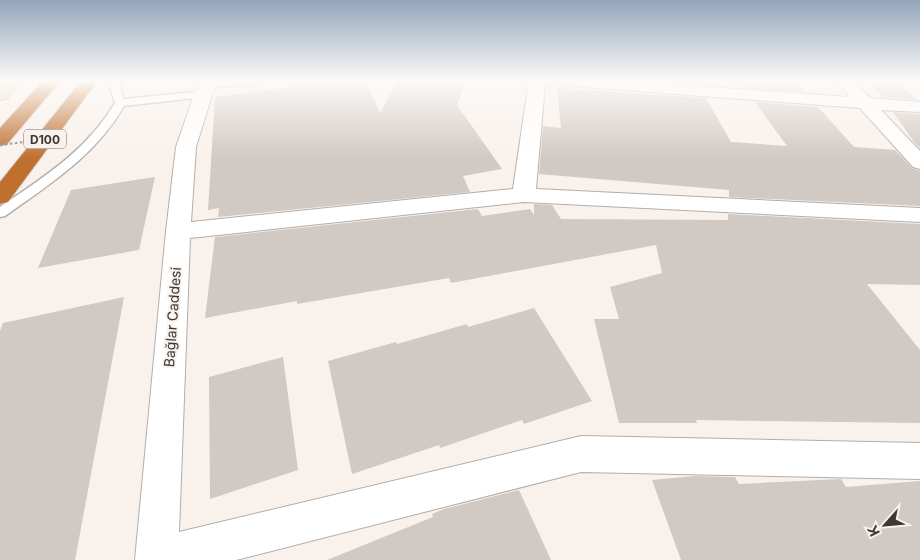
<svg xmlns="http://www.w3.org/2000/svg" width="920" height="560" viewBox="0 0 920 560" font-family="Inter,sans-serif">
<style>
.building{fill:#d0c9c4}
.lines{fill:none;stroke-linecap:round;stroke-linejoin:round}
.lane-casing{stroke:#b4ada8;stroke-width:3}
.street-casing{stroke:#b4ada8;stroke-width:2}
.secondary-casing{stroke:#b4ada8;stroke-width:2}
.highway-casing{stroke:#d0cfcf;stroke-width:2}
.lane{fill:#fff;fill-rule:evenodd}
.street{fill:#fff;fill-rule:evenodd}
.secondary{fill:#ecd4c1;fill-rule:evenodd}
.highway{fill:#bf702f;fill-rule:evenodd}
.path-bridge{stroke:#908b87;stroke-width:2;stroke-dasharray:2.5 2.5;stroke-linecap:butt}
.labels{text-anchor:middle;dominant-baseline:central;stroke-width:4;stroke-linejoin:round;paint-order:stroke}
.shield{fill:#f9f1ec;stroke:#736f6c;stroke-width:1}
.shield-label{font-size:12px;font-weight:bold;fill:#3a3735}
.street-label{font-size:14px;fill:#3a3735;stroke:#f9f1ec}
</style>
<rect width="100%" height="100%" fill="#f9f1ec"/>
<!-- building -->
<g class="building">
<polygon points="350,80 365,80 380,113 399,80 466,80 457,105 502,169 463,176 470,192 218,217 219,208 208,210 215,97"/>
<polygon points="630,80 695,80 698,84"/>
<polygon points="739,80 794,80 805,92 745,88"/>
<polygon points="869,80 894,80 917,100 882,97"/>
<polygon points="557,88 706,98 731,142 787,146 755,102 818,107 854,147 895,150 912,168 920,171 920,206 729,197 729,190 539,174 543,126 561,128"/>
<polygon points="893,112 920,114 920,148 914,142"/>
<polygon points="155,177 139,250 38,268 71,190"/>
<polygon points="534,204 552,205 561,219 728,220 728,214 920,224 920,285 867,284 920,350 920,423 696,420 697,423 619,423 594,319 619,319 610,287 662,273 656,245 451,283 449,278 297,304 297,301 205,318 215,237 478,209 482,216 530,209 534,215"/>
<polygon points="124,297 75,560 0,560 0,331 3,323"/>
<polygon points="534,308 592,401 524,424 522,420 440,448 439,445 352,474 328,361 396,342 397,344 467,324 468,327"/>
<polygon points="283,357 298,470 210,499 209,377"/>
<polygon points="695,476 735,477 739,484 841,479 846,487 920,481 920,560 681,560 652,480"/>
<polygon points="519,490 551,560 327,560 433,517 432,514 444,509"/>
</g>
<g class="lines">
<!-- lane casing -->
<g class="lane-casing">
<path id="lane" d="M108,80H118L124,99L204,91L209,94L204,97L124,106C96,155 50,184 5,216L0,217V207C44,177 87,150 115,103Z"/>
</g>
<!-- street casing -->
<g class="street-casing">
<g id="street">
<path d="M107,80H124C120,87 116,87 108,86L106,82Z"/>
<polygon points="204,80 264,80 262,84 256,85 216,87 213,92 196,147 191,222 513,189 529,80 610,80 850,97 836,80 853,80 870,98 920,102 920,112 881,110 920,151 920,169 913,167 860,108 545,84 536,189 920,208 920,222 524,202 190,238 179,532 581,436 920,443 920,479 581,472 236,560 135,560 166,231 176,147 195,92"/>
</g>
</g>
<!-- secondary casing -->
<g class="secondary-casing">
<polygon id="secondary" points="8,80 25,80 6,99 0,100 0,86"/>
</g>
<!-- highway casing -->
<g class="highway-casing">
<g id="highway">
<polygon points="44,80 61,80 7,144 0,146 0,128"/>
<polygon points="82,80 98,80 8,202 0,204 0,182"/>
</g>
</g>
<!-- lane -->
<use href="#lane" class="lane"/>
<!-- street -->
<use href="#street" class="street"/>
<!-- secondary -->
<use href="#secondary" class="secondary"/>
<!-- highway -->
<use href="#highway" class="highway"/>
<!-- path-bridge -->
<polyline class="path-bridge" points="0,145 65,137"/>
</g>
<!-- sky -->
<linearGradient id="sky" x2="0" y2="1"><stop stop-color="#93a6bc"/><stop offset="0.51" stop-color="#fcf9f6"/><stop offset="1" stop-color="#fcf9f6" stop-opacity="0"/></linearGradient>
<rect width="920" height="158" fill="url(#sky)"/>
<g class="labels">
<!-- shield labels -->
<rect class="shield" x="24" y="129.5" width="42" height="19" rx="4"/>
<g class="shield-label">
<text x="45" y="139">D100</text>
</g>
<!-- street labels -->
<g class="street-label">
<text transform="translate(172 317) rotate(-86)">Bağlar Caddesi</text>
</g>
</g>
<!-- north arrow -->
<g transform="translate(885 525) rotate(243)" stroke="#f9f1ec" stroke-width="4" paint-order="stroke">
<path d="M0-4L9 19L0 12L-9 19Z" fill="#3a3735"/>
<text y="-8" font-size="14" font-weight="bold" text-anchor="middle" fill="#3a3735">K</text>
</g>
</svg>
